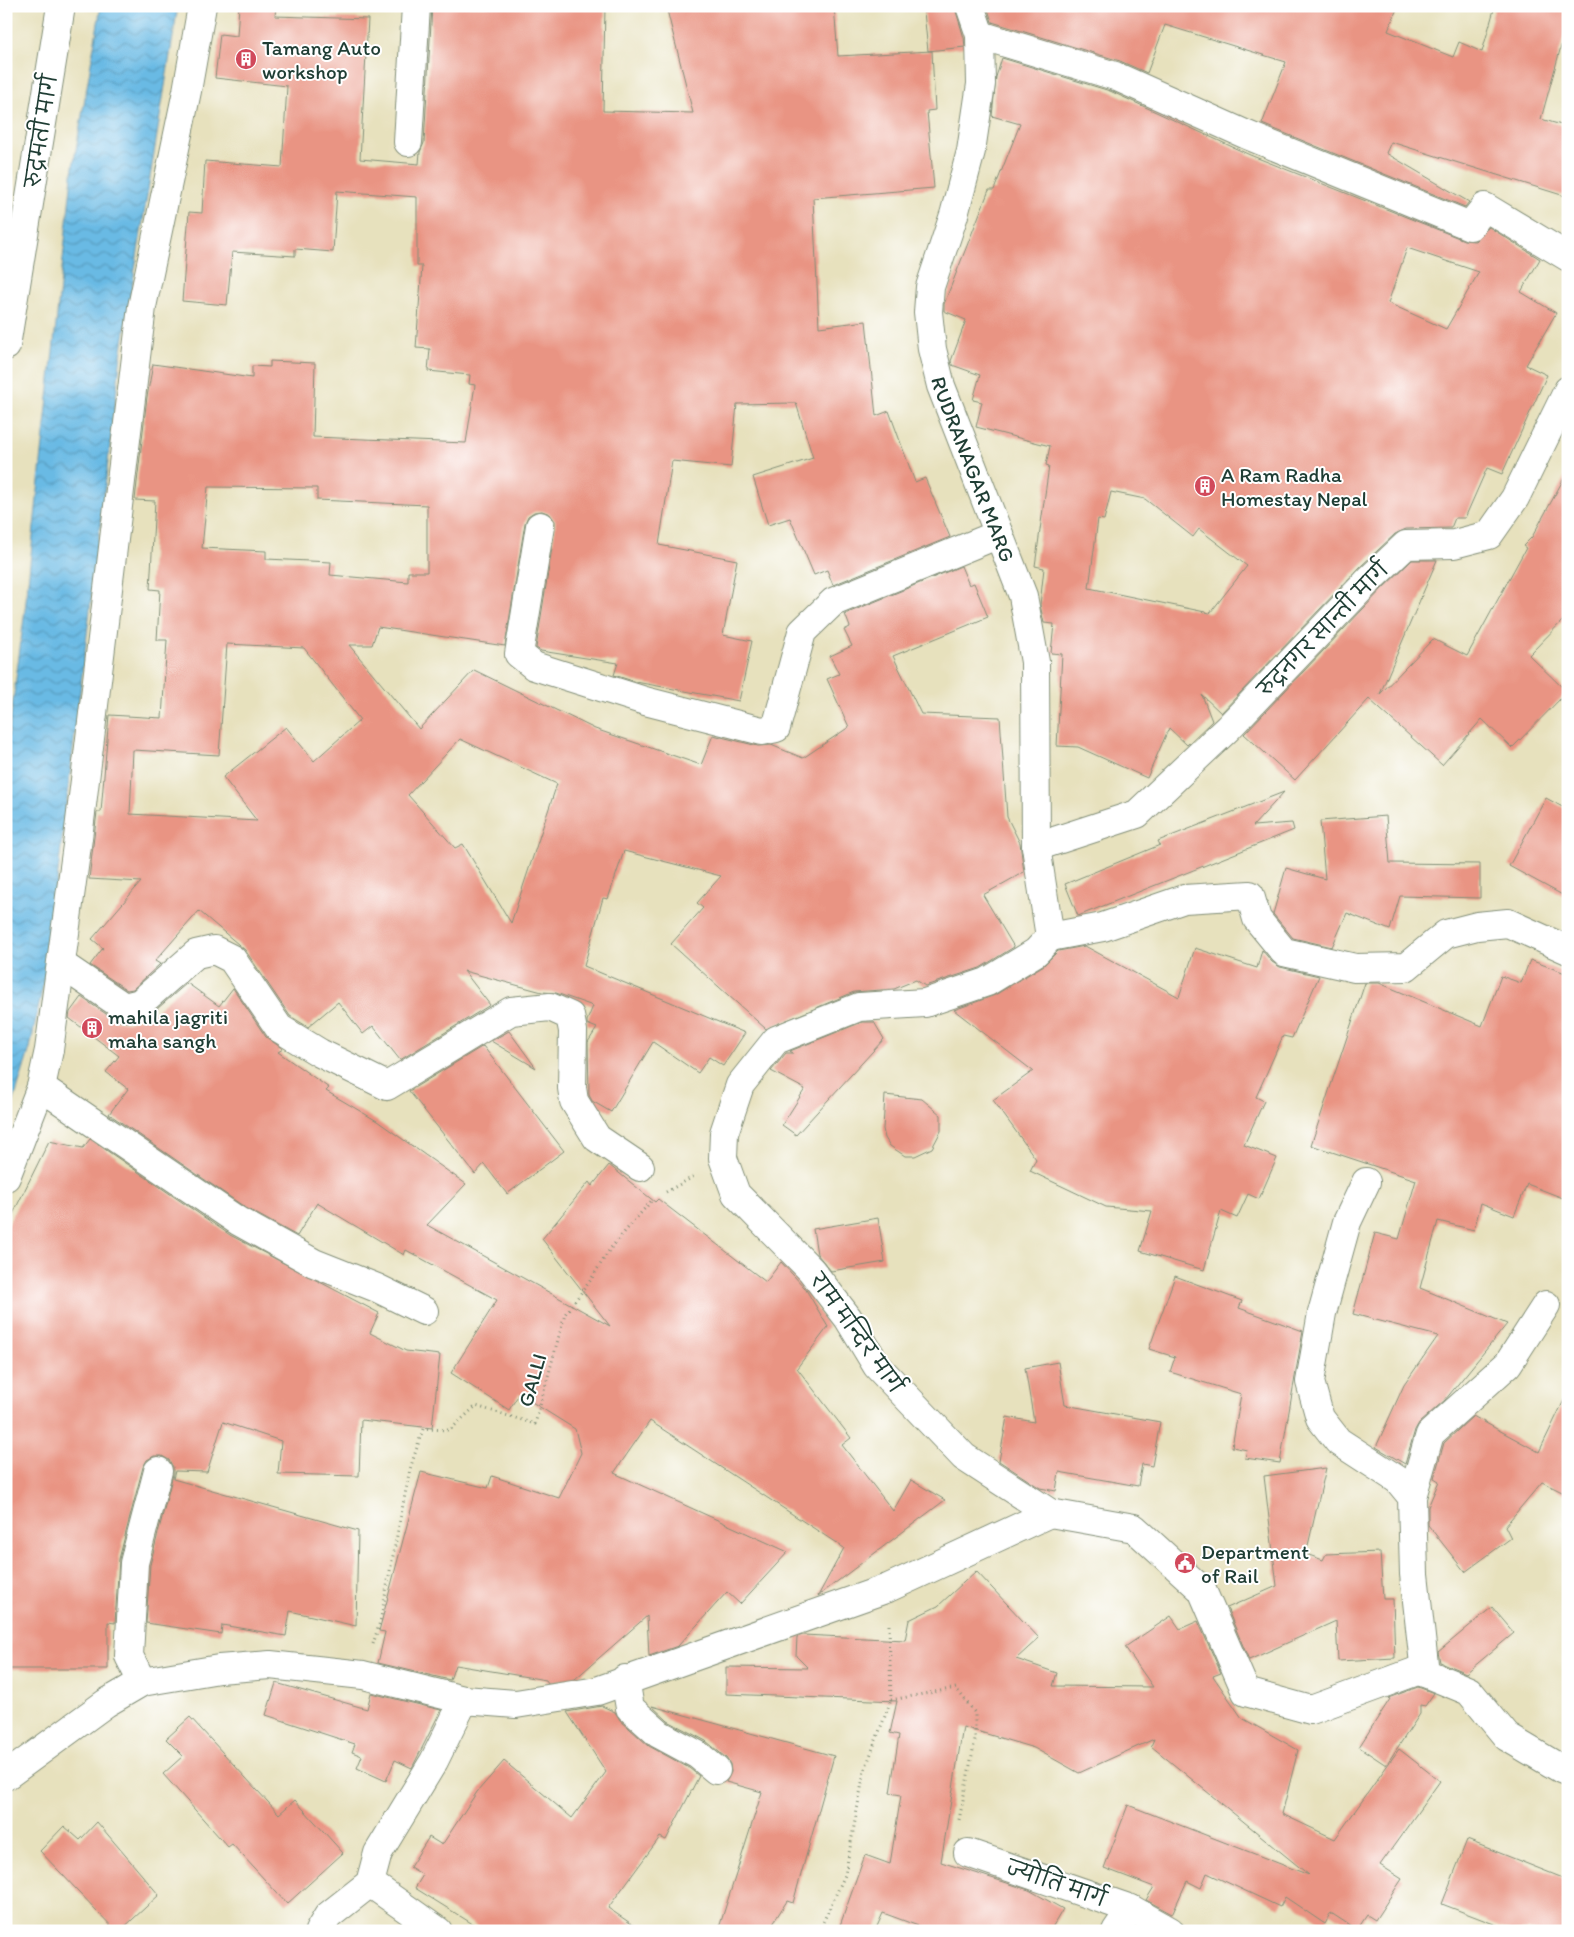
<svg xmlns="http://www.w3.org/2000/svg" width="1574" height="1937" viewBox="0 0 1574 1937" font-family="Itim,'Playpen Sans Deva',sans-serif">
<style>
.water{fill:url(#water-waves);stroke:#447c8c}
.building{fill:#e99483;fill-rule:evenodd}
.lines{fill:none;stroke-linecap:round;stroke-linejoin:round}
.minor-casing{stroke:#838f78;stroke-width:30}
.path{stroke:#838f78;stroke-width:3;stroke-dasharray:1 4;stroke-linecap:butt}
.minor{stroke:#fff;stroke-width:28}
.labels{text-anchor:middle;dominant-baseline:central;stroke-width:4;stroke-linejoin:round;paint-order:stroke}
.poi-label{font-size:21px;fill:#1f3d34;stroke:#fff;text-anchor:start}
.street-label{font-size:21px;fill:#1f3d34;stroke:#fff}
</style>
<defs>
<pattern id="water-waves" width="16" height="10" patternUnits="userSpaceOnUse" patternTransform="scale(1.25)"><rect width="16" height="10" fill="#69bae4"/><path d="M0 5q4-4 8 0t8 0" fill="none" stroke="#5698ba"/></pattern>
</defs>
<rect width="100%" height="100%" fill="#fff"/>
<filter id="ink" filterUnits="userSpaceOnUse"><feTurbulence type="fractalNoise" baseFrequency=".02" numOctaves="2"/><feDisplacementMap in="SourceGraphic" scale="10" xChannelSelector="R" yChannelSelector="G"/><feConvolveMatrix kernelMatrix="1 2 1 2 8 2 1 2 1" color-interpolation-filters="sRGB"/></filter>
<filter id="wash" filterUnits="userSpaceOnUse"><feTurbulence type="fractalNoise" baseFrequency=".0096" numOctaves="4" result="noise"/><feDisplacementMap in="SourceGraphic" scale="20" xChannelSelector="R" yChannelSelector="G"/><feGaussianBlur stdDeviation="1.12" result="paint"/><feColorMatrix in="noise" values="0 0 0 0 0 0 0 0 0 0 0 0 0 0 0 0 0 1.4 0 .05"/><feComposite in="paint" operator="in"/></filter>
<g filter="url(#wash)">
<rect width="100%" height="100%" fill="#e7e1bd"/>
<!-- water -->
<polygon class="water" points="101,6 178,6 121,355 46,971 30,1048 6,1126 6,755 25,610 73,167"/>
<g id="blocks">
<!-- building -->
<g class="building">
<path d="M239,6H276L275,16L368,19L360,159L419,164L420,152L424,143L432,6H605L603,111L693,113L666,6H834L838,56L932,51L935,110L927,111L934,188L813,198L819,327L866,321L876,416L889,411L915,482L925,478L950,537L833,585L827,570L814,575L790,518L768,525L753,477L813,458L796,403L737,404L731,467L672,461L659,545L737,560L723,635L752,641L739,701L636,682L614,675L618,663L541,651L536,648L555,529V521L550,514L542,511L534,512L528,516L525,523L505,646L378,627L372,645H349L419,729L474,670L595,729L701,765L713,735L758,746L771,745L803,758L849,727L827,679L839,674L830,656L852,646L844,630L850,627L845,614L961,566L969,585L974,583L988,617L893,656L921,714L1000,717L1007,817L1020,843L1024,872L983,895L1014,947L980,968L925,986L916,980L894,989L854,992L766,1029L671,944L703,908L697,903L721,876L624,851L608,899L603,898L584,966L745,1033L723,1066L709,1057L698,1073L653,1042L611,1112L592,1101L589,1095L588,1042L597,1028L587,1024V1021L593,1006L556,993L542,992L464,971L490,1005L400,1060L373,1026L363,1034L338,1002L308,1027L290,1016L245,950L199,911L155,961L160,964L133,989L127,990L90,965L103,948L92,939L141,882L89,879L97,812H101L109,715L162,718L167,640H157L160,590L150,589L155,501L135,500L147,397L153,364L252,378V366L270,367V361L315,363L313,437L466,443L475,385L469,384L470,375L428,371L430,349L416,348L422,266H417V197L337,191L333,252L295,249V256L232,252L227,305L182,301L189,212L202,213L205,161L282,167L287,86L215,78L220,34L237,36ZM208,487L317,488V500L427,505V572H408V582L330,575L331,562L266,559V551L202,548ZM227,644L304,648L360,720L314,761L286,727L223,777L257,821L130,814L133,750L219,755ZM460,739L557,784L511,923L463,844L455,848L408,795Z"/>
<polygon points="987,6 1398,6 1388,31 1453,57 1459,42 1482,52 1495,6 1550,6 1568,11 1568,21 1541,119 1568,127 1568,197 1391,142 1386,153 1469,202 1465,207 1262,124 1286,62 1165,25 1147,73 1120,61 992,22"/>
<polygon points="955,8 964,38 965,47 928,51 924,12"/>
<path d="M1002,58L1110,91L1250,155L1464,240L1475,241L1489,227L1540,259L1521,292L1556,313L1526,365L1547,375L1502,474L1487,468L1465,518H1455L1451,528L1406,529L1395,534L1360,567L1221,713L1202,695L1212,721L1187,745L1169,728L1147,778L1078,747L1057,746L1062,654L1051,653L1054,624L1044,623L1040,605L1044,568L1035,566L1049,466L1046,465L1050,446L976,427L982,402L973,400L980,375L952,365L951,361L966,320L944,311V304L989,190H994L1020,124L992,116L996,77ZM1407,248L1479,272L1446,329L1388,303ZM1111,492L1145,499L1193,537L1199,529L1247,566L1210,613L1089,588L1098,519L1104,520Z"/>
<polygon points="1568,471 1568,615 1529,655 1567,692 1512,748 1482,719 1442,765 1369,699 1295,780 1244,734 1382,589 1412,560 1437,560 1380,694 1433,639 1467,656 1526,548 1523,546 1532,537"/>
<polygon points="1284,792 1253,826 1292,823 1294,830 1078,916 1065,884 1160,845 1158,841"/>
<polygon points="1546,798 1568,810 1568,898 1509,866"/>
<polygon points="1386,816 1390,863 1480,864 1480,898 1400,896 1390,930 1347,913 1332,947 1293,938 1273,914 1286,868 1325,879 1320,821"/>
<polygon points="1085,946 1179,997 1195,948 1257,968 1262,950 1272,962 1280,967 1319,976 1292,1038 1283,1036 1256,1097 1264,1101 1244,1145 1277,1158 1259,1199 1248,1194 1237,1218 1221,1211 1204,1270 1140,1251 1152,1211 1106,1207 1030,1171 1036,1159 993,1100 1033,1071 954,1010 995,995 1044,965 1058,951"/>
<polygon points="1530,960 1568,974 1568,1200 1527,1184 1514,1216 1481,1203 1474,1230 1438,1221 1420,1288 1507,1324 1445,1400 1419,1423 1415,1430 1405,1464 1376,1447 1404,1385 1438,1336 1353,1314 1375,1233 1399,1239 1416,1180 1311,1145 1365,983 1379,983 1482,1026 1501,976 1521,983"/>
<polygon points="187,983 219,1006 233,988 266,1037 283,1049 278,1052 329,1088 326,1091 377,1121 466,1184 427,1225 610,1326 542,1239 589,1182 592,1186 609,1165 655,1202 658,1199 766,1282 781,1262 805,1288 828,1327 797,1368 851,1438 842,1445 893,1511 911,1480 945,1500 818,1596 844,1548 650,1421 614,1473 788,1552 740,1604 727,1592 678,1646 649,1656 647,1616 575,1679 548,1683 546,1680 455,1665 450,1680 378,1663 385,1632 379,1631 421,1472 488,1488 492,1476 559,1498 581,1453 575,1429 519,1394 509,1410 451,1373 497,1300 406,1250 404,1255 317,1203 297,1236 246,1208 109,1114 128,1089 106,1072 119,1056 69,1018 70,1012 81,997 115,1020 128,1022 150,1015"/>
<polygon points="862,1022 874,1022 884,1039 796,1135 782,1125 805,1089 771,1071 786,1053 793,1053 790,1051"/>
<polygon points="509,1031 536,1068 491,1041"/>
<polygon points="483,1046 564,1151 507,1194 484,1164 475,1174 409,1091"/>
<polygon points="885,1095 922,1099 941,1115 941,1131 932,1148 915,1156 905,1156 890,1146 885,1138 883,1129"/>
<polygon points="90,1139 230,1235 379,1313 370,1333 406,1351 440,1355 432,1428 361,1420 359,1476 278,1474 281,1441 223,1422 207,1472 175,1471 173,1479 358,1531 356,1626 290,1611 286,1636 222,1625 221,1634 146,1623 150,1565 173,1474 173,1467 169,1460 162,1456 154,1456 147,1460 143,1467 119,1559 115,1623 108,1622 108,1669 6,1669 6,1228 49,1141 83,1148"/>
<polygon points="878,1218 885,1262 831,1271 817,1254 813,1229"/>
<polygon points="1175,1276 1242,1301 1239,1308 1303,1331 1280,1463 1245,1458 1247,1450 1232,1447 1241,1394 1170,1372 1175,1357 1149,1349"/>
<polygon points="1058,1362 1065,1405 1160,1422 1152,1466 1142,1464 1138,1486 1059,1472 1056,1491 1040,1488 999,1461 1007,1417 1034,1422 1025,1368"/>
<polygon points="1568,1392 1568,1495 1542,1482 1505,1526 1511,1538 1465,1572 1428,1525 1428,1507 1439,1481 1434,1478 1444,1443 1473,1416 1539,1452"/>
<polygon points="1326,1468 1306,1554 1323,1560 1326,1554 1380,1552 1383,1599 1393,1599 1395,1658 1338,1661 1336,1621 1249,1660 1227,1608 1277,1586 1264,1476"/>
<polygon points="976,1571 1039,1638 1016,1659 1057,1673 1053,1686 1153,1687 1125,1647 1171,1616 1180,1629 1198,1621 1221,1673 1213,1676 1242,1718 1298,1750 1282,1814 1335,1839 1399,1749 1440,1781 1380,1865 1402,1879 1375,1920 1367,1915 1357,1930 1331,1913 1325,1924 1285,1897 1280,1907 1207,1873 1201,1888 1187,1881 1172,1914 1146,1900 1154,1887 1104,1868 1128,1805 1309,1875 1151,1746 1154,1739 1079,1773 1034,1748 963,1727 941,1862 1029,1890 1063,1909 1050,1931 932,1931 883,1913 875,1931 838,1931 865,1855 890,1864 901,1795 890,1793 899,1735 890,1733 897,1701 726,1694 726,1667 808,1668 796,1656 797,1637 803,1635 905,1640 909,1620 938,1606"/>
<polygon points="1492,1607 1514,1633 1466,1673 1440,1662 1438,1652"/>
<polygon points="276,1683 367,1709 371,1693 441,1710 412,1768 395,1760 386,1781 357,1768 362,1756 352,1752 355,1744 266,1715"/>
<polygon points="1418,1687 1434,1693 1425,1706 1420,1705 1420,1714 1386,1765 1359,1747 1390,1699 1388,1698"/>
<polygon points="602,1706 615,1712 620,1720 649,1746 689,1768 699,1776 666,1840 660,1837 608,1908 642,1931 484,1931 415,1888 423,1875 410,1867 429,1837 442,1845 477,1792 504,1761 572,1818 606,1772 567,1712"/>
<polygon points="652,1706 834,1756 793,1903 787,1901 768,1931 718,1931 762,1792 726,1782 731,1772 730,1764 726,1758 706,1741 668,1721"/>
<polygon points="190,1717 279,1814 295,1800 343,1853 287,1904 232,1844 228,1847 163,1774 183,1756 166,1739"/>
<polygon points="97,1822 159,1895 120,1931 116,1931 40,1851 64,1826 80,1840"/>
<polygon points="1467,1840 1568,1880 1568,1931 1512,1931 1442,1904"/>
</g>
</g>
</g>
<g filter="url(#ink)">
<use href="#blocks" fill-opacity="0" stroke="#838f78" stroke-width="1"/>
<g class="lines">
<!-- minor casing -->
<g class="minor-casing">
<g id="minor">
<path id="s1" d="M970,6L980,35L981,84L971,151L954,215L930,287L928,312L932,349L941,386L1023,596L1035,662L1036,847L1050,937"/>
<polyline points="980,35 1115,76 1247,135 1470,226 1485,207 1568,257"/>
<polyline points="408,142 416,6"/>
<polyline points="6,346 61,6"/>
<polyline points="540,526 519,654 534,666 645,701 762,731 776,728 802,632 833,602 999,534"/>
<polyline points="1036,847 1137,814 1228,728 1371,578 1406,545 1454,544 1489,535 1515,498 1568,390"/>
<polyline points="1050,937 1036,952 987,982 925,1003 859,1007 776,1040 740,1085 724,1133 723,1158 736,1194 811,1270 848,1318 877,1366 964,1457 1050,1513 1134,1528 1202,1590 1246,1692 1311,1710 1417,1671 1425,1673"/>
<polyline points="1050,937 1103,927 1184,899 1250,895 1257,919 1284,952 1355,968 1406,967 1446,934 1477,926 1508,923 1568,950"/>
<polyline points="61,964 124,1007 140,1003 196,954 214,950 232,959 279,1028 320,1053 387,1086 511,1011 550,1007 570,1016 573,1031 572,1088 574,1101 597,1138 640,1167"/>
<polyline points="41,1087 238,1221 314,1263 377,1288 424,1311"/>
<polyline points="6,1177 41,1087 49,1050 78,838 142,307 187,91 202,6"/>
<polyline points="1366,1182 1347,1222 1322,1313 1310,1382 1320,1418 1338,1441 1398,1480 1412,1497 1414,1574 1425,1673 1469,1691 1507,1737 1563,1770 1568,1770"/>
<polyline points="1412,1497 1430,1434 1508,1364 1546,1305"/>
<polyline points="625,1679 630,1708 659,1734 698,1755 716,1770"/>
<polyline points="142,1682 129,1656 134,1563 158,1471"/>
<polyline points="6,1776 106,1703 142,1682 219,1669 270,1665 363,1675 464,1700 516,1704 597,1691 888,1588 1050,1513"/>
<polyline points="968,1853 1131,1909 1170,1931"/>
<polyline points="370,1883 438,1931"/>
<polyline points="319,1931 328,1916 370,1883 378,1853 434,1761 464,1700"/>
<polyline points="1116,1931 1131,1909"/>
</g>
</g>
<!-- path -->
<g class="path">
<polyline points="666,1192 693,1177"/>
<polyline points="889,1625 891,1700 956,1688 975,1713 975,1740 959,1820"/>
<polyline points="373,1644 380,1622 410,1469 423,1429 450,1430 476,1406 535,1424 565,1314 590,1281 610,1249 652,1200"/>
<polyline points="819,1931 845,1875 864,1772 891,1700"/>
</g>
<!-- minor -->
<use href="#minor" class="minor"/>
</g>
</g>
<!-- icons -->
<defs>
<g id="building-disc" transform="scale(1.125)"><circle r="9.5" fill="#d1495b" stroke="#fff"/><path d="M-4-6H4V6H1V3H-1V6H-4ZM-2.5-4.3h1.7v1.8h-1.7ZM.8-4.3h1.7v1.8H.8ZM-2.5-1h1.7V.8h-1.7ZM.8-1h1.7V.8H.8Z" fill="#fff"/></g>
<g id="civic-disc" transform="scale(1.125)"><circle r="9.5" fill="#d1495b" stroke="#fff"/><path d="M-.6-6.5H3V-4.5H.6V-3L4-1V1h2V6H-6V1h2V-1L-.6-3ZM-1.2 2.5V6h2.4V2.5Z" fill="#fff"/></g>
</defs>
<g fill-rule="evenodd">
<use href="#building-disc" x="246" y="59"/>
<use href="#building-disc" x="1205" y="486"/>
<use href="#building-disc" x="92" y="1028"/>
<use href="#civic-disc" x="1185" y="1563"/>
</g>
<g class="labels">
<!-- poi labels -->
<g class="poi-label">
<text x="262" y="47">Tamang Auto<tspan x="262" dy="24">workshop</tspan></text>
<text x="1221" y="474">A Ram Radha<tspan x="1221" dy="24">Homestay Nepal</tspan></text>
<text x="108" y="1016">mahila jagriti<tspan x="108" dy="24">maha sangh</tspan></text>
<text x="1201" y="1551">Department<tspan x="1201" dy="24">of Rail</tspan></text>
</g>
<!-- street labels -->
<g class="street-label">
<text transform="translate(41 131) rotate(-81)">रुद्रमती मार्ग</text>
<text stroke="none"><textPath href="#s1" startOffset="479">RUDRANAGAR MARG</textPath></text>
<text transform="translate(1323 629) rotate(-46)">रुद्रनगर सान्ती मार्ग</text>
<text transform="translate(857 1333) rotate(54)">राम मन्दिर मार्ग</text>
<text transform="translate(532 1380) rotate(-74)">GALLI</text>
<text transform="translate(1057 1883) rotate(19)">ज्योति मार्ग</text>
</g>
</g>
<!-- margin -->
<rect width="1574" height="1937" fill="none" stroke="#fff" stroke-width="25"/>
</svg>
